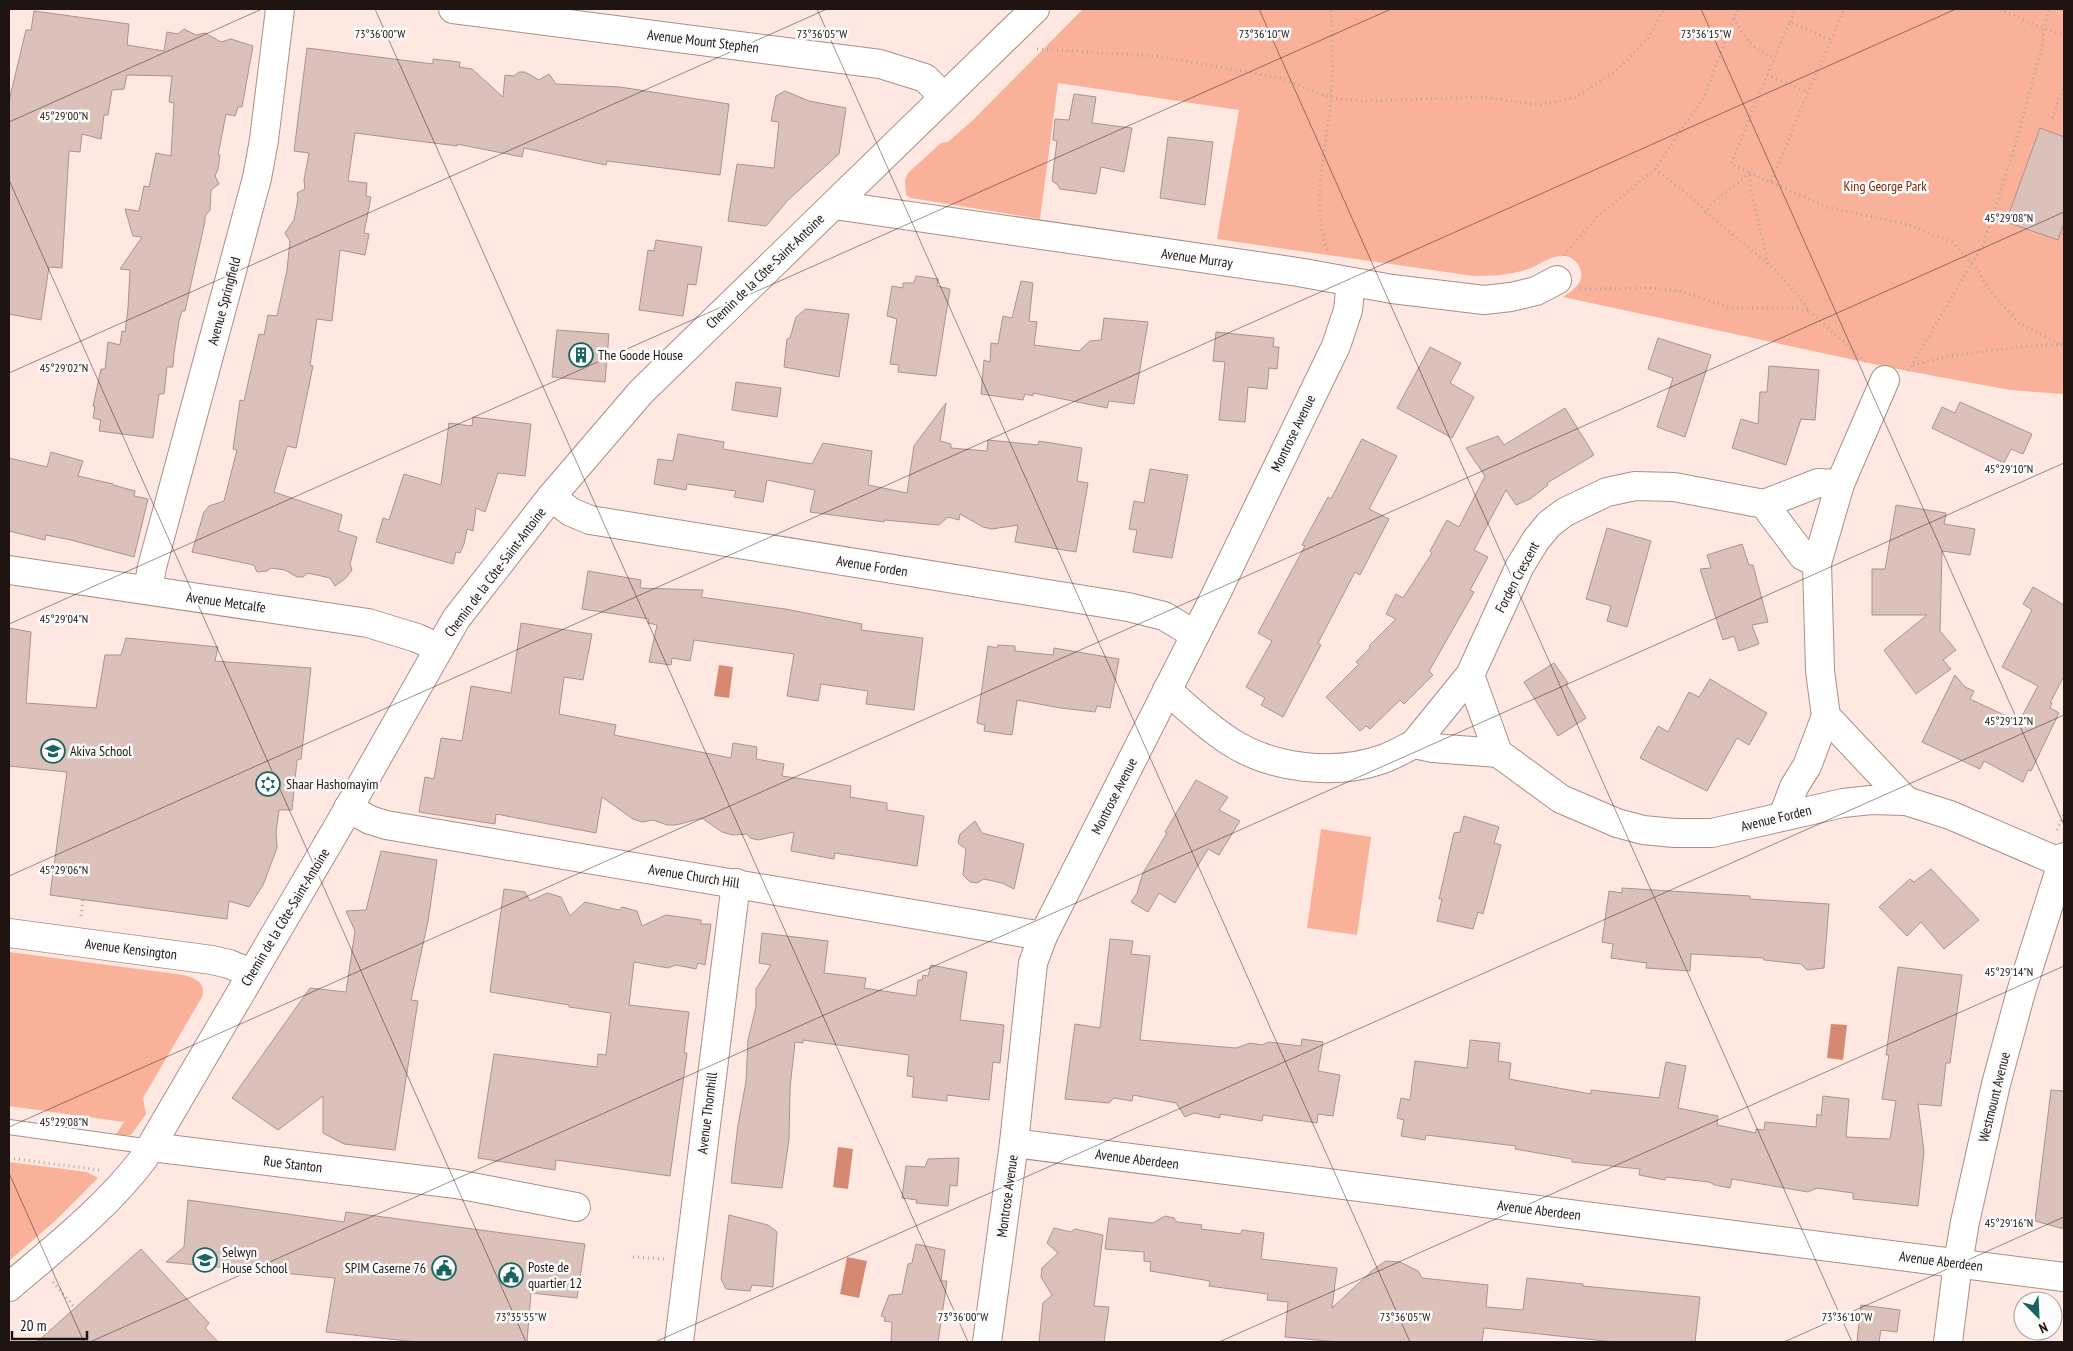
<svg xmlns="http://www.w3.org/2000/svg" width="2073" height="1351" viewBox="0 0 2073 1351" font-family="'PT Sans Narrow',sans-serif">
<style>
.green{fill:#fab19a}
.water{fill:#d58971}
.building{fill:#dbc1b9;stroke:#ac938b}
.lines{fill:none;stroke-linecap:round;stroke-linejoin:round}
.service-casing{stroke:#a88f87;stroke-width:16}
.minor-casing{stroke:#a88f87;stroke-width:30}
.path{stroke:#b6a59f;stroke-width:3;stroke-dasharray:1 4;stroke-linecap:butt}
.service{stroke:#fff;stroke-width:14}
.minor{stroke:#fff;stroke-width:28}
.ticks{fill:none;stroke:#1e1512;stroke-width:1;stroke-opacity:0.45}
.labels{text-anchor:middle;dominant-baseline:central;stroke-width:5;stroke-linejoin:round;paint-order:stroke}
.street-label{font-size:14px;fill:#1e1512;stroke:#fbfbfb}
.park-label{font-size:14px;fill:#802601;stroke:#fbfbfb}
.poi-label{font-size:14px;fill:#1e1512;stroke:#fbfbfb;text-anchor:start}
.ticks-label{font-size:12px;text-anchor:middle;fill:#1e1512;stroke:#fbfbfb;stroke-width:5;stroke-linejoin:round;paint-order:stroke}
</style>
<rect width="100%" height="100%" fill="#fee8e1"/>
<!-- green -->
<g class="green">
<path d="M1083,9H2064V394L2010,390L1892,368L1563,297C1570,292 1577,288 1580,281C1585,270 1575,256 1564,256C1550,255 1540,265 1528,269C1511,275 1492,276 1474,276L1217,239L1239,110L1058,83L1040,219L911,198L906,195L905,180L908,173L941,143L948,142L973,120Z"/>
<polygon points="1321,829 1371,837 1357,935 1307,928"/>
<path d="M9,952L184,975C196,979 206,982 202,997L143,1098L146,1114L131,1135L115,1136L124,1122L9,1106Z"/>
<polygon points="9,1162 87,1172 98,1178 56,1220 9,1261"/>
</g>
<!-- water -->
<g class="water">
<polygon points="719,665 733,667 729,698 714,696"/>
<polygon points="1831,1024 1847,1025 1843,1060 1827,1058"/>
<polygon points="838,1147 853,1149 848,1189 833,1187"/>
<polygon points="847,1257 867,1261 859,1298 840,1294"/>
</g>
<!-- building -->
<g class="building">
<polygon points="34,11 129,24 127,45 164,51 167,32 178,34 184,29 196,35 205,33 221,42 231,39 253,46 242,107 238,107 235,116 226,114 218,155 220,155 218,169 215,176 219,184 211,190 210,210 205,216 205,221 185,311 182,311 179,321 174,353 173,367 167,367 164,394 159,394 153,438 99,431 101,420 93,418 95,406 93,406 101,369 105,369 108,342 120,345 122,331 125,332 128,308 130,270 120,269 142,237 133,236 125,209 139,211 144,186 149,187 156,153 171,156 174,103 169,102 172,76 127,75 124,89 112,90 108,115 104,115 101,139 82,134 80,152 69,151 62,268 49,267 41,320 9,314 9,101 26,30 31,30"/>
<polygon points="307,48 433,64 433,59 460,62 459,67 472,69 503,97 505,75 514,76 519,72 525,72 539,80 549,74 556,84 620,87 729,104 720,175 607,161 606,165 524,148 522,157 457,144 457,146 355,133 348,181 367,183 366,196 371,197 364,233 369,234 365,255 340,250 332,321 317,319 310,365 313,366 296,448 287,446 274,492 342,515 338,531 357,537 350,564 352,570 346,578 335,586 330,578 308,573 303,577 297,577 285,570 271,568 267,571 257,572 254,565 192,552 204,512 209,506 224,501 237,450 233,449 240,400 244,401 259,334 264,335 268,315 277,316 287,270 290,241 285,233 294,220 298,199 297,193 305,189 304,180 309,153 294,151"/>
<polygon points="785,91 809,101 846,108 839,154 788,200 766,226 728,221 737,164 774,168 779,122 771,121 776,96"/>
<polygon points="1074,94 1096,97 1092,123 1132,128 1124,172 1101,167 1096,194 1060,189 1057,184 1052,181 1057,141 1053,140 1055,119 1069,120"/>
<polygon points="2040,128 2064,137 2064,223 2058,240 2006,222"/>
<polygon points="1168,137 1213,142 1205,205 1160,198"/>
<polygon points="656,240 702,247 696,285 688,284 683,316 639,310 648,250 654,251"/>
<polygon points="916,276 938,279 937,286 950,289 936,376 898,372 899,365 890,364 897,319 887,316 892,286 903,288 903,283 914,283"/>
<polygon points="1021,281 1033,283 1029,321 1037,322 1034,345 1079,351 1090,341 1101,340 1104,318 1148,322 1134,404 1109,401 1107,408 1033,393 1033,396 1025,394 1023,400 981,394 984,360 990,362 991,343 998,344 1003,316 1012,318"/>
<polygon points="806,309 849,314 839,377 784,367 787,339 790,338 796,317"/>
<polygon points="557,330 609,334 605,382 552,377"/>
<polygon points="1216,332 1274,338 1273,347 1279,347 1277,369 1269,368 1267,389 1248,387 1245,422 1219,420 1225,362 1213,361"/>
<polygon points="1658,338 1711,355 1685,437 1657,427 1673,378 1648,369"/>
<polygon points="1430,347 1461,363 1450,383 1474,397 1452,438 1397,408"/>
<polygon points="1769,366 1819,370 1815,420 1801,419 1786,465 1732,448 1741,419 1758,424 1760,392 1767,392"/>
<polygon points="736,382 781,388 777,417 732,410"/>
<polygon points="1960,402 2032,434 2023,454 2011,449 2004,463 1932,428 1942,407 1955,413"/>
<polygon points="946,403 940,441 951,444 951,448 987,451 988,440 1038,445 1039,441 1082,448 1077,481 1088,483 1076,552 1015,542 1018,525 992,529 983,527 960,514 959,520 948,517 939,525 885,520 884,522 810,512 815,490 767,480 763,502 734,497 736,491 687,484 686,490 654,484 658,459 673,461 678,434 724,442 723,449 812,464 823,443 872,451 868,485 907,493 914,446"/>
<polygon points="1565,408 1594,455 1547,483 1548,485 1530,499 1516,505 1506,490 1474,550 1488,557 1470,590 1474,592 1429,671 1433,675 1404,704 1400,700 1370,729 1366,726 1360,731 1326,697 1359,664 1356,662 1370,648 1369,646 1396,619 1386,614 1396,594 1403,598 1432,553 1430,551 1447,520 1459,527 1485,476 1466,448 1498,436 1504,445"/>
<polygon points="473,417 531,424 525,476 498,473 485,512 476,508 473,531 467,529 464,544 460,553 456,552 453,564 376,542 383,518 389,520 404,474 441,485 449,423 472,426"/>
<polygon points="1362,439 1397,456 1369,509 1389,519 1360,575 1355,572 1318,643 1321,645 1283,717 1261,705 1265,698 1246,687 1272,641 1258,633 1305,546 1302,545 1328,497 1331,499"/>
<polygon points="51,452 83,461 78,476 113,484 113,485 135,491 134,496 148,499 134,557 71,540 46,535 45,540 9,531 9,458 47,467"/>
<polygon points="1150,469 1188,475 1172,558 1133,552 1137,530 1129,529 1134,501 1144,503"/>
<polygon points="1896,505 1946,513 1944,524 1975,529 1970,555 1942,551 1940,631 1956,650 1943,660 1951,669 1916,694 1884,650 1927,615 1872,615 1872,569 1885,569"/>
<polygon points="1607,528 1651,541 1627,627 1607,621 1611,606 1586,599"/>
<polygon points="1742,544 1749,565 1753,565 1768,622 1752,625 1759,644 1739,651 1734,636 1723,640 1700,569 1711,568 1707,555"/>
<polygon points="588,571 641,580 640,588 703,590 701,597 785,609 862,624 861,630 923,638 914,710 866,704 868,691 821,684 818,701 787,696 794,654 694,640 690,661 672,658 671,665 649,662 657,625 648,623 649,619 582,609"/>
<polygon points="2033,587 2064,605 2064,676 2050,703 2052,703 2050,708 2059,713 2031,771 2028,770 2023,782 1984,761 1980,769 1922,742 1955,675 1965,687 1974,691 1970,699 2019,722 2038,686 2002,667 2032,610 2023,604"/>
<polygon points="521,623 592,634 583,680 564,677 559,714 616,725 614,735 731,758 733,743 757,747 756,759 784,764 782,776 851,786 850,797 887,803 887,810 924,816 917,866 835,853 834,859 791,851 794,832 758,840 750,838 747,834 733,835 722,832 702,818 676,825 667,825 653,820 642,822 633,819 602,797 596,833 496,814 495,824 419,812 425,777 434,779 441,738 462,741 471,686 511,693"/>
<polygon points="9,628 31,632 26,703 96,708 105,655 121,655 126,638 218,647 215,661 311,668 301,759 297,760 292,810 279,810 276,832 277,848 263,885 249,907 229,901 227,919 50,895 67,772 9,766"/>
<polygon points="998,645 1015,646 1015,651 1053,655 1054,648 1119,659 1110,708 1097,706 1095,712 1061,708 1017,700 1012,735 984,731 985,725 977,723 988,646 997,648"/>
<polygon points="1554,663 1568,683 1566,684 1586,718 1558,736 1524,682"/>
<polygon points="1710,679 1767,713 1749,745 1737,738 1707,791 1640,758 1658,726 1668,732 1689,692 1699,697"/>
<polygon points="1196,780 1228,797 1219,810 1240,821 1219,855 1208,849 1175,903 1159,893 1148,912 1131,902 1137,893 1143,873 1167,833 1165,832"/>
<polygon points="1464,816 1499,827 1494,843 1501,845 1483,914 1478,912 1473,929 1437,921 1442,899 1439,899 1454,833 1460,832"/>
<polygon points="975,821 982,833 1024,844 1014,889 1002,883 984,879 977,883 970,882 963,875 966,849 958,843 960,834"/>
<polygon points="381,851 437,860 428,921 411,1000 418,1001 395,1150 344,1144 323,1133 323,1096 278,1130 232,1098 310,988 346,992 355,931 346,911 366,910"/>
<polygon points="1931,869 1979,920 1944,949 1921,922 1907,936 1879,907 1910,879 1914,882"/>
<polygon points="1622,888 1750,896 1750,899 1829,904 1824,968 1807,970 1801,964 1764,960 1764,958 1691,954 1690,971 1646,968 1647,963 1611,958 1613,944 1602,942 1609,891 1622,893"/>
<polygon points="504,889 525,892 530,901 547,893 561,897 570,916 585,902 619,910 622,907 637,911 642,926 666,915 701,920 701,924 711,924 705,965 698,963 696,969 676,965 668,968 634,962 629,1005 689,1012 684,1053 687,1053 670,1176 556,1160 555,1170 478,1158 494,1054 597,1067 598,1054 606,1055 611,1013 569,1007 569,1005 490,992"/>
<polygon points="762,933 828,941 824,973 866,978 864,988 916,996 918,980 922,980 923,975 928,976 931,965 967,972 960,1020 1004,1025 1000,1063 993,1062 989,1100 947,1095 947,1101 912,1097 914,1077 907,1076 909,1055 803,1040 803,1043 795,1042 790,1088 789,1139 782,1188 731,1183 738,1125 746,1082 748,1040 756,1007 756,989 771,965 759,963"/>
<polygon points="1110,939 1133,941 1131,954 1150,956 1140,1040 1236,1048 1250,1043 1262,1045 1269,1042 1301,1046 1302,1039 1323,1042 1318,1071 1340,1075 1333,1116 1318,1114 1317,1123 1263,1115 1262,1121 1220,1114 1220,1118 1194,1113 1185,1117 1176,1103 1133,1095 1132,1101 1114,1098 1109,1103 1065,1099 1075,1024 1100,1028"/>
<polygon points="1898,967 1962,975 1950,1063 1946,1063 1941,1106 1918,1104 1924,1152 1918,1206 1853,1199 1853,1193 1817,1188 1808,1192 1732,1179 1730,1188 1715,1185 1709,1182 1666,1177 1665,1180 1639,1175 1640,1169 1572,1162 1572,1159 1515,1149 1516,1146 1426,1135 1425,1140 1401,1136 1404,1120 1397,1118 1401,1098 1410,1100 1415,1061 1467,1068 1470,1040 1500,1043 1498,1061 1511,1063 1509,1079 1591,1094 1591,1090 1659,1098 1666,1062 1686,1066 1678,1108 1718,1116 1717,1125 1756,1133 1756,1129 1764,1130 1765,1122 1816,1127 1817,1114 1821,1116 1823,1096 1849,1099 1846,1137 1890,1139 1896,1101 1882,1099 1889,1055 1886,1055"/>
<polygon points="2051,1090 2064,1091 2064,1229 2035,1221"/>
<polygon points="959,1158 957,1186 950,1185 948,1206 916,1203 917,1200 902,1198 906,1166 925,1167 928,1159"/>
<polygon points="188,1200 344,1222 346,1212 585,1244 577,1298 531,1293 527,1342 416,1342 326,1332 335,1278 166,1262 184,1247"/>
<polygon points="729,1215 768,1225 777,1232 773,1287 752,1285 750,1291 726,1289 721,1279"/>
<polygon points="1165,1216 1174,1218 1177,1222 1202,1225 1201,1229 1241,1234 1242,1230 1264,1233 1261,1259 1337,1268 1332,1308 1374,1269 1386,1261 1400,1262 1418,1271 1422,1278 1488,1285 1486,1307 1523,1310 1527,1278 1583,1284 1583,1286 1700,1297 1695,1342 1614,1342 1484,1328 1482,1342 1338,1342 1285,1337 1288,1302 1267,1300 1268,1294 1209,1286 1210,1281 1150,1271 1151,1262 1144,1261 1144,1252 1105,1249 1109,1218 1153,1223"/>
<polygon points="1054,1228 1071,1232 1075,1229 1103,1235 1094,1306 1109,1307 1104,1342 1039,1342 1043,1303 1052,1295 1041,1277 1042,1268 1058,1253 1047,1243"/>
<polygon points="916,1244 945,1250 941,1281 947,1281 938,1342 891,1342 892,1322 884,1321 885,1317 881,1316 889,1295 902,1294 908,1264 912,1263"/>
<polygon points="141,1249 209,1323 205,1328 218,1342 37,1342"/>
<polygon points="1861,1305 1900,1310 1897,1332 1881,1330 1879,1342 1857,1342"/>
</g>
<g class="lines">
<!-- service casing -->
<g class="service-casing">
<polyline id="service" points="9,1127 151,1147"/>
</g>
<!-- minor casing -->
<g class="minor-casing">
<g id="minor">
<polyline points="453,9 880,64 925,78 943,96"/>
<polyline points="834,205 1298,272 1392,289 1451,296 1484,300 1511,297 1536,291 1557,280"/>
<polyline points="551,497 571,512 590,520 1128,607 1164,616 1194,634"/>
<polyline points="1764,504 1818,483 1840,484"/>
<polyline points="1817,563 1840,484 1885,380"/>
<polyline points="9,570 368,623 417,638 439,648"/>
<polyline points="148,590 152,567 257,178 264,140 280,9"/>
<polyline points="1470,675 1498,753"/>
<path d="M1167,690C1187,708 1206,726 1229,741C1272,769 1335,776 1383,759C1394,755 1404,749 1414,744L1433,748L1498,753L1561,799L1617,823L1643,830L1674,833H1712L1843,803L1871,800L1906,801L1950,815L2064,864"/>
<polyline points="1414,744 1470,675 1520,566 1536,540 1549,524 1565,512 1607,492 1635,486 1674,487 1764,504 1803,556 1817,563 1820,671 1826,716 1906,801"/>
<polyline points="348,808 370,820 386,825 1043,936"/>
<polyline points="1783,816 1794,787 1807,766 1826,716"/>
<polyline points="9,933 212,960 229,964 251,973"/>
<polyline points="1014,1143 2064,1277"/>
<polyline points="151,1147 456,1184 576,1207"/>
<path d="M9,1287C56,1247 106,1208 144,1158L336,830L456,619L551,497L641,392L1035,9"/>
<polyline points="679,1342 736,883"/>
<polyline points="987,1342 1014,1143 1033,963 1043,936 1216,594 1336,346 1348,310 1351,282"/>
<polyline points="1948,1342 1958,1263 1965,1222 1996,1084 2021,992 2064,857"/>
</g>
</g>
<!-- path -->
<g class="path">
<polyline points="2000,9 2032,24 2064,35"/>
<path d="M1734,18C1746,39 1751,49 1774,58"/>
<polyline points="1790,22 1796,9"/>
<polyline points="1831,40 1844,9"/>
<polyline points="1037,49 1155,56 1214,66 1280,78 1331,98 1365,101 1484,97 1540,105 1576,97 1617,70 1648,38 1664,9"/>
<polyline points="1767,75 1790,22 1831,40 1808,92"/>
<polyline points="2052,118 2064,86"/>
<polyline points="1655,169 1690,196 1706,212 1712,203 1750,173 1827,207 1906,224 1952,242 1978,271 1990,291 2019,323 2060,344"/>
<path d="M1327,250C1310,197 1327,150 1331,97C1334,68 1332,38 1331,9"/>
<polyline points="1564,255 1597,217 1655,169 1705,95 1737,9"/>
<polyline points="1768,264 1751,190 1750,173 1731,164 1767,75 1808,92 1771,182"/>
<path d="M1580,289L1652,288L1679,291L1731,308H1793L1809,311C1784,271 1741,243 1706,212"/>
<polyline points="1809,311 1866,362"/>
<polyline points="1913,365 1950,356 2016,347 2064,344"/>
<polyline points="1908,371 1984,243 2016,142 2043,42 2044,28 2049,9"/>
<polyline points="2057,830 2064,815"/>
<polyline points="81,916 83,899"/>
<polyline points="9,1158 100,1170"/>
<polyline points="633,1257 664,1259"/>
<polyline points="53,1282 75,1308"/>
</g>
<!-- service -->
<use href="#service" class="service"/>
<!-- minor -->
<use href="#minor" class="minor"/>
</g>
<!-- ticks -->
<path class="ticks" d="M375,9L968,1342M817,9L1410,1342M1259,9L1852,1342M1701,9L2064,825M9,122L262,9M9,180L526,1342M9,373L827,9M9,624L1391,9M9,876L1956,9M9,1127L2064,212M9,1173L84,1342M90,1342L2064,463M655,1342L2064,715M1219,1342L2064,966M1784,1342L2064,1217"/>
<!-- icons -->
<defs>
<g id="building-ring" transform="scale(1.25)"><circle r="9.5" fill="#fbfbfb" stroke="#186560" stroke-width="1.5"/><path d="M-4-6H4V6H1V3H-1V6H-4ZM-2.5-4.3h1.7v1.8h-1.7ZM.8-4.3h1.7v1.8H.8ZM-2.5-1h1.7V.8h-1.7ZM.8-1h1.7V.8H.8Z" fill="#186560"/></g>
<g id="school-ring" transform="scale(1.25)"><circle r="9.5" fill="#fbfbfb" stroke="#186560" stroke-width="1.5"/><path d="M0-5L7-2L0 1L-7-2ZM-4 1L0 2.5L4 1V4Q0 6-4 4Z" fill="#186560"/></g>
<g id="synagogue-ring" transform="scale(1.25)"><circle r="9.5" fill="#fbfbfb" stroke="#186560" stroke-width="1.5"/><path d="M0-6.5L5.6 3.2H-5.6ZM0 6.5L5.6-3.2H-5.6Z" fill="#186560"/></g>
<g id="civic-ring" transform="scale(1.25)"><circle r="9.5" fill="#fbfbfb" stroke="#186560" stroke-width="1.5"/><path d="M-.6-6.5H3V-4.5H.6V-3L4-1V1h2V6H-6V1h2V-1L-.6-3ZM-1.2 2.5V6h2.4V2.5Z" fill="#186560"/></g>
</defs>
<g fill-rule="evenodd">
<use href="#building-ring" x="581" y="355"/>
<use href="#school-ring" x="53" y="751"/>
<use href="#synagogue-ring" x="268" y="784"/>
<use href="#school-ring" x="205" y="1260"/>
<use href="#civic-ring" x="444" y="1268"/>
<use href="#civic-ring" x="511" y="1275"/>
</g>
<g class="labels">
<!-- street labels -->
<g class="street-label">
<text transform="translate(703 41) rotate(7)">Avenue Mount Stephen</text>
<text transform="translate(1197 258) rotate(8)">Avenue Murray</text>
<text transform="translate(765 271) rotate(-44)">Chemin de la Côte-Saint-Antoine</text>
<text transform="translate(224 301) rotate(-75)">Avenue Springfield</text>
<text transform="translate(1293 433) rotate(-64)">Montrose Avenue</text>
<text transform="translate(872 566) rotate(9)">Avenue Forden</text>
<text transform="translate(495 572) rotate(-53)">Chemin de la Côte-Saint-Antoine</text>
<text transform="translate(1517 577) rotate(-62)">Forden Crescent</text>
<text transform="translate(226 602) rotate(8)">Avenue Metcalfe</text>
<text transform="translate(1114 796) rotate(-63)">Montrose Avenue</text>
<text transform="translate(1776 818) rotate(-14)">Avenue Forden</text>
<text transform="translate(694 876) rotate(9)">Avenue Church Hill</text>
<text transform="translate(285 917) rotate(-59)">Chemin de la Côte-Saint-Antoine</text>
<text transform="translate(131 949) rotate(7)">Avenue Kensington</text>
<text transform="translate(1994 1097) rotate(-76)">Westmount Avenue</text>
<text transform="translate(707 1113) rotate(-83)">Avenue Thornhill</text>
<text transform="translate(1137 1159) rotate(7)">Avenue Aberdeen</text>
<text transform="translate(293 1164) rotate(7)">Rue Stanton</text>
<text transform="translate(1007 1196) rotate(-82)">Montrose Avenue</text>
<text transform="translate(1539 1210) rotate(7)">Avenue Aberdeen</text>
<text transform="translate(1941 1261) rotate(7)">Avenue Aberdeen</text>
</g>
<!-- park labels -->
<g class="park-label">
<text x="1885" y="186">King George Park</text>
</g>
<!-- poi labels -->
<g class="poi-label">
<text x="598" y="355">The Goode House</text>
<text x="70" y="751">Akiva School</text>
<text x="286" y="784">Shaar Hashomayim</text>
<text x="222" y="1252">Selwyn<tspan x="222" dy="16">House School</tspan></text>
<text x="528" y="1267">Poste de<tspan x="528" dy="16">quartier 12</tspan></text>
<text x="426" y="1268" text-anchor="end">SPIM Caserne 76</text>
</g>
</g>
<g class="ticks-label">
<text x="380" y="38">73°36'00"W</text>
<text x="822" y="38">73°36'05"W</text>
<text x="1264" y="38">73°36'10"W</text>
<text x="1706" y="38">73°36'15"W</text>
<text x="64" y="120">45°29'00"N</text>
<text x="2009" y="222">45°29'08"N</text>
<text x="64" y="372">45°29'02"N</text>
<text x="2009" y="473">45°29'10"N</text>
<text x="64" y="623">45°29'04"N</text>
<text x="2009" y="725">45°29'12"N</text>
<text x="64" y="874">45°29'06"N</text>
<text x="2009" y="976">45°29'14"N</text>
<text x="64" y="1126">45°29'08"N</text>
<text x="2009" y="1227">45°29'16"N</text>
<text x="521" y="1321">73°35'55"W</text>
<text x="963" y="1321">73°36'00"W</text>
<text x="1405" y="1321">73°36'05"W</text>
<text x="1847" y="1321">73°36'10"W</text>
</g>
<!-- border -->
<rect width="2073" height="1351" fill="none" stroke="#1e1512" stroke-width="20"/>
<!-- north arrow -->
<g transform="translate(2038 1316) rotate(156)"><circle r="24" fill="#fbfbfb" stroke="#a39f9e"/>
<path d="M0-4L9 19L0 12L-9 19Z" fill="#186560"/>
<text y="-8" font-size="14" font-weight="bold" text-anchor="middle" fill="#1e1512">N</text>
</g>
<!-- scale -->
<path d="M12 1331v8h75v-8" fill="none" stroke="#1e1512" stroke-width="2.5"/>
<text x="20" y="1331" font-size="15" fill="#1e1512" stroke="#fbfbfb" stroke-width="4" paint-order="stroke">20 m</text>
</svg>
